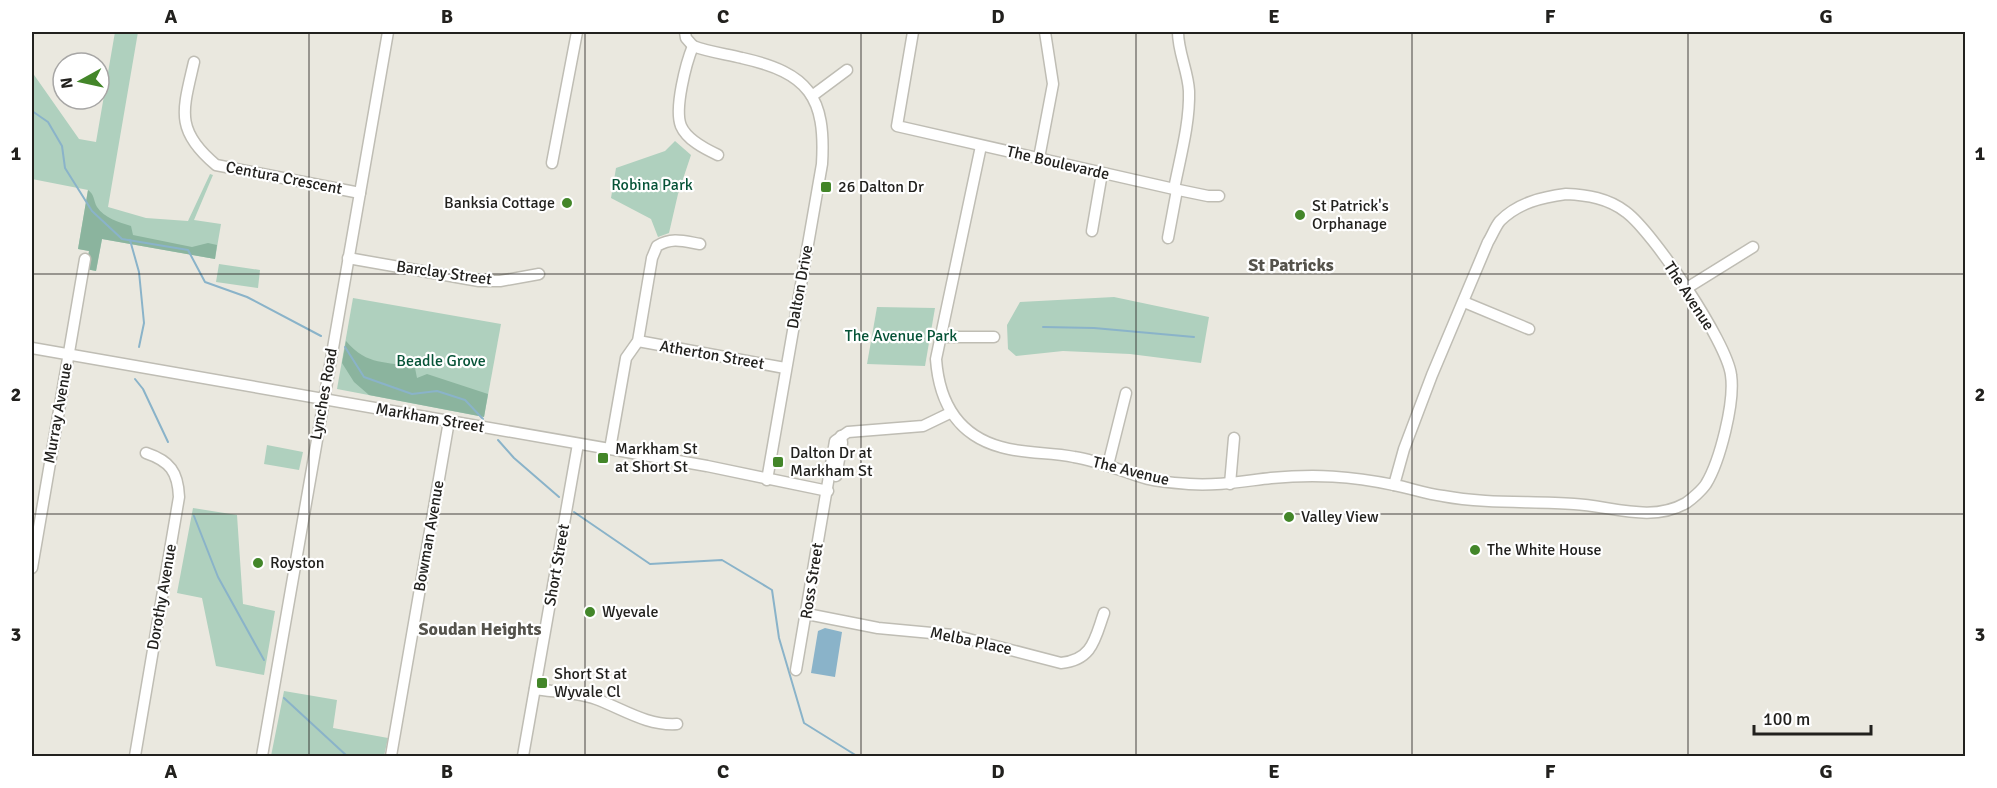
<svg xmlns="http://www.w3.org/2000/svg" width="1997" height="788" viewBox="0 0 1997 788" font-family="Signika,sans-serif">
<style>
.green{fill:#afd0be}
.forest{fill:#8bb49e}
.water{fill:#8ab3c9}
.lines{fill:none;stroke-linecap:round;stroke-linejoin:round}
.stream{stroke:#8ab3c9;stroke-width:2}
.minor-casing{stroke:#bfbdb4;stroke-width:13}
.minor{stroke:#fff;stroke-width:10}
.grid{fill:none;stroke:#22211e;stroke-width:1.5;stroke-opacity:0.55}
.poi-dot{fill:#438629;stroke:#fff;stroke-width:2}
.labels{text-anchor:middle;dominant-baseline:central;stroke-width:4.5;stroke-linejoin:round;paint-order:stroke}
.street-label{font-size:16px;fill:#22211e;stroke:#fff}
.park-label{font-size:16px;fill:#065337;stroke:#fff}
.poi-label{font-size:16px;fill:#22211e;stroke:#fff;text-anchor:start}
.neighbourhood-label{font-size:18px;font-weight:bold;fill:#55534c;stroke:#fff}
.neatline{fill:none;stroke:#22211e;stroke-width:2}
.grid-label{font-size:20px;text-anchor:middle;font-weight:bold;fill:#22211e}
</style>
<rect width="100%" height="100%" fill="#eae8df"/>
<!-- green -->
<g class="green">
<polygon points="115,32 138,32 108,207 146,218 188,221 210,174 213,175 194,220 221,224 215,259 102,239 96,271 86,269 89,251 78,249 88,190 32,179 32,72 79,139 96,142"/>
<polygon points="675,141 691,155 678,194 669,233 658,237 651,219 611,198 616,168 665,151"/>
<polygon points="219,264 260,270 258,288 216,282"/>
<polygon points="1114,297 1209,317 1201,363 1130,354 1063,351 1016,356 1008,349 1007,325 1020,302"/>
<polygon points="353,298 501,324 484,417 337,389"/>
<polygon points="877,307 935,308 925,366 867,364"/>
<polygon points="267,445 303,452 299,470 264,464"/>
<polygon points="193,508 237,515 243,604 275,611 264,675 216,666 202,598 177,593"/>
<polygon points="284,691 337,700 333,728 388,738 384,756 271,756"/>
</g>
<!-- forest -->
<g class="forest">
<path d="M88,190C95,195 93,200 97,207C104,218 119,222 131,226L133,235L192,247L208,243L217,245L215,259L102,239L96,271L86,269L89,251L78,249Z"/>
<path d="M346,341C368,367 386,360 415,368L417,378L427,374L488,394L484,417L369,395L354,382L342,363Z"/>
</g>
<!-- water -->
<polygon class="water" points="825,628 842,632 835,677 811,673 818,631"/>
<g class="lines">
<!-- stream -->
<g class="stream">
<polyline points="32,111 48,122 62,146 65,168 92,211 122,239 188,250 205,282 247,297 321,336"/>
<polyline points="130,240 139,272 144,323 139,347"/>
<polyline points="1043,327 1094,328 1194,337"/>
<polyline points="345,347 364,377 412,394 437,391 465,400 483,419"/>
<polyline points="135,379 143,389 168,442"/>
<polyline points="498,440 514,458 559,497"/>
<polyline points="574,512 650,564 722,560 772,590 779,638 804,723 857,756"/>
<polyline points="194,516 218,577 264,660"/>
<polyline points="284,698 347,756"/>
</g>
<!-- minor casing -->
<g class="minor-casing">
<g id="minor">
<polyline points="685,32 686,38 693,46"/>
<polyline points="913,32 897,126 1174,189 1208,196 1219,196"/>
<path d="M693,46C709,52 726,54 742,58C809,73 826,97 822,164L767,480"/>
<path d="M693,46C686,63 674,109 681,126C687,140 705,149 718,155"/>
<path d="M194,62C183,110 174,130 216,165L360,193"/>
<polyline points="812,96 847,70"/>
<path d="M981,146L936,359C939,401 957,435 1001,447C1024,454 1050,452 1074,457C1100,461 1123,472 1148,479C1161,482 1176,483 1189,484C1217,486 1244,481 1271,478C1316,474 1350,476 1394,485"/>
<polyline points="1039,158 1053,84 1045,32"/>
<polyline points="552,163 577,32"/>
<path d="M1174,189C1180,158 1190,123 1189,91C1188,71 1178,52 1178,32"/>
<path d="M1566,194C1587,195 1608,198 1626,212C1653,232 1727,342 1731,375C1735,402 1720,461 1706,484C1702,490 1692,499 1686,503C1651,523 1611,506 1574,504C1531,501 1486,504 1443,496C1426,494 1410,488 1394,485L1404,449L1432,375L1488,242C1492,236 1495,227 1500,221C1518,203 1542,197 1566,194Z"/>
<polyline points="1092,231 1102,173"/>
<polyline points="1168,238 1177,190"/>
<polyline points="348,258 479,281 500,281 539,274"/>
<polyline points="1687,288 1753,247"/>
<polyline points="1464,302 1529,329"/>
<polyline points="939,337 994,337"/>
<polyline points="638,341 785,368"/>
<polyline points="32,348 707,466 828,491"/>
<path d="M610,449L626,358L638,341L652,258L657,246C672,237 683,241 700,244"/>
<polyline points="1108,465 1126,393"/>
<polyline points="836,476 842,443 841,436"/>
<polyline points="1230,484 1234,438"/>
<polyline points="32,568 85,259"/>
<path d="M807,614L878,628L953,635L1061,663C1093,660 1095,638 1104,613"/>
<polyline points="796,670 835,441 848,432 923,426 950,413"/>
<path d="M535,689C554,692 577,692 596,699C623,709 647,726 677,724"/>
<path d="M135,756L179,497C178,472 170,461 146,453"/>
<polyline points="262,756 388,32"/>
<polyline points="391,756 449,421"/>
<polyline points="523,756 578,444"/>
</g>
</g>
<!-- minor -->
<use href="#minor" class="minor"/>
</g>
<!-- grid -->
<path class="grid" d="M309,32V756M585,32V756M861,32V756M1136,32V756M1412,32V756M1688,32V756M32,274H1966M32,514H1966"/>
<!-- markers -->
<g class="poi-dot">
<rect x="820" y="181" width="12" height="12" rx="3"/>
<circle cx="567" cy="203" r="6"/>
<circle cx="1300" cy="215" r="6"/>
<rect x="597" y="452" width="12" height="12" rx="3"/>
<rect x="772" y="456" width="12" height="12" rx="3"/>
<circle cx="1289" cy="517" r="6"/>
<circle cx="1475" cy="550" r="6"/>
<circle cx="258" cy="563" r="6"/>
<circle cx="590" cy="612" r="6"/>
<rect x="536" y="677" width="12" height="12" rx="3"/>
</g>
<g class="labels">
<!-- street labels -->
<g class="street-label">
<text transform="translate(1058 163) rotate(13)">The Boulevarde</text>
<text transform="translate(284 178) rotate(11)">Centura Crescent</text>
<text transform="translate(444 273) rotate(8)">Barclay Street</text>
<text transform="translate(800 287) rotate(-80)">Dalton Drive</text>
<text transform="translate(1689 296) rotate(57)">The Avenue</text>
<text transform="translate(712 355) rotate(10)">Atherton Street</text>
<text transform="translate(324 394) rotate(-80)">Lynches Road</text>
<text transform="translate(58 413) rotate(-80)">Murray Avenue</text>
<text transform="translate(430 418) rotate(10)">Markham Street</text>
<text transform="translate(1131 471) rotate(14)">The Avenue</text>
<text transform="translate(429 536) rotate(-80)">Bowman Avenue</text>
<text transform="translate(557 565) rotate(-80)">Short Street</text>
<text transform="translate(812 581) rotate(-81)">Ross Street</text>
<text transform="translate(162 597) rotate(-80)">Dorothy Avenue</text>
<text transform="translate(971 641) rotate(12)">Melba Place</text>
</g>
<!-- park labels -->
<g class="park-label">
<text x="652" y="185">Robina Park</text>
<text x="901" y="336">The Avenue Park</text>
<text x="441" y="361">Beadle Grove</text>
</g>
<!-- poi labels -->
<g class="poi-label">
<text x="838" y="187">26 Dalton Dr</text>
<text x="555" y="203" text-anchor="end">Banksia Cottage</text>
<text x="1312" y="206">St Patrick's<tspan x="1312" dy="18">Orphanage</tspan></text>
<text x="615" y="449">Markham St<tspan x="615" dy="18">at Short St</tspan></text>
<text x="790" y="453">Dalton Dr at<tspan x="790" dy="18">Markham St</tspan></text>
<text x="1301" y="517">Valley View</text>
<text x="1487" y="550">The White House</text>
<text x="270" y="563">Royston</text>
<text x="602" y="612">Wyevale</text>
<text x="554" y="674">Short St at<tspan x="554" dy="18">Wyvale Cl</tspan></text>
</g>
<!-- neighbourhood labels -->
<g class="neighbourhood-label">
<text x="1291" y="265">St Patricks</text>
<text x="480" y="629">Soudan Heights</text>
</g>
</g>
<!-- border -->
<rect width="1997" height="788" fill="none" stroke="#ffffff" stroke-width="66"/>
<!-- north arrow -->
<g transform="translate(81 81) rotate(262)"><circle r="28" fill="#ffffff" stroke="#a7a6a5" stroke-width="1.5"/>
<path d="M0-4.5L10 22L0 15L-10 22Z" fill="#438629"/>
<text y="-9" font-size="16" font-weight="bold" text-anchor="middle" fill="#22211e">N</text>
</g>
<!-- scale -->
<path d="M1754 725v9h117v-9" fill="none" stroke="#22211e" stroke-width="3"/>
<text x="1763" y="725" font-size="18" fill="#22211e" stroke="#ffffff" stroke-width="4.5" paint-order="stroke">100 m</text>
<rect x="33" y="33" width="1931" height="722" class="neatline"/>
<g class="grid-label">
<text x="171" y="23">A</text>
<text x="447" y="23">B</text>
<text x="723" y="23">C</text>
<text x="998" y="23">D</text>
<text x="1274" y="23">E</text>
<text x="1550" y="23">F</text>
<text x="1826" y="23">G</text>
<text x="16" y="160">1</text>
<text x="1980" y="160">1</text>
<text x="16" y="401">2</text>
<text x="1980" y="401">2</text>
<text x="16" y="641">3</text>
<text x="1980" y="641">3</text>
<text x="171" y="778">A</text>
<text x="447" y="778">B</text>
<text x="723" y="778">C</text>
<text x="998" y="778">D</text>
<text x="1274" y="778">E</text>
<text x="1550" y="778">F</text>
<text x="1826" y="778">G</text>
</g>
</svg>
